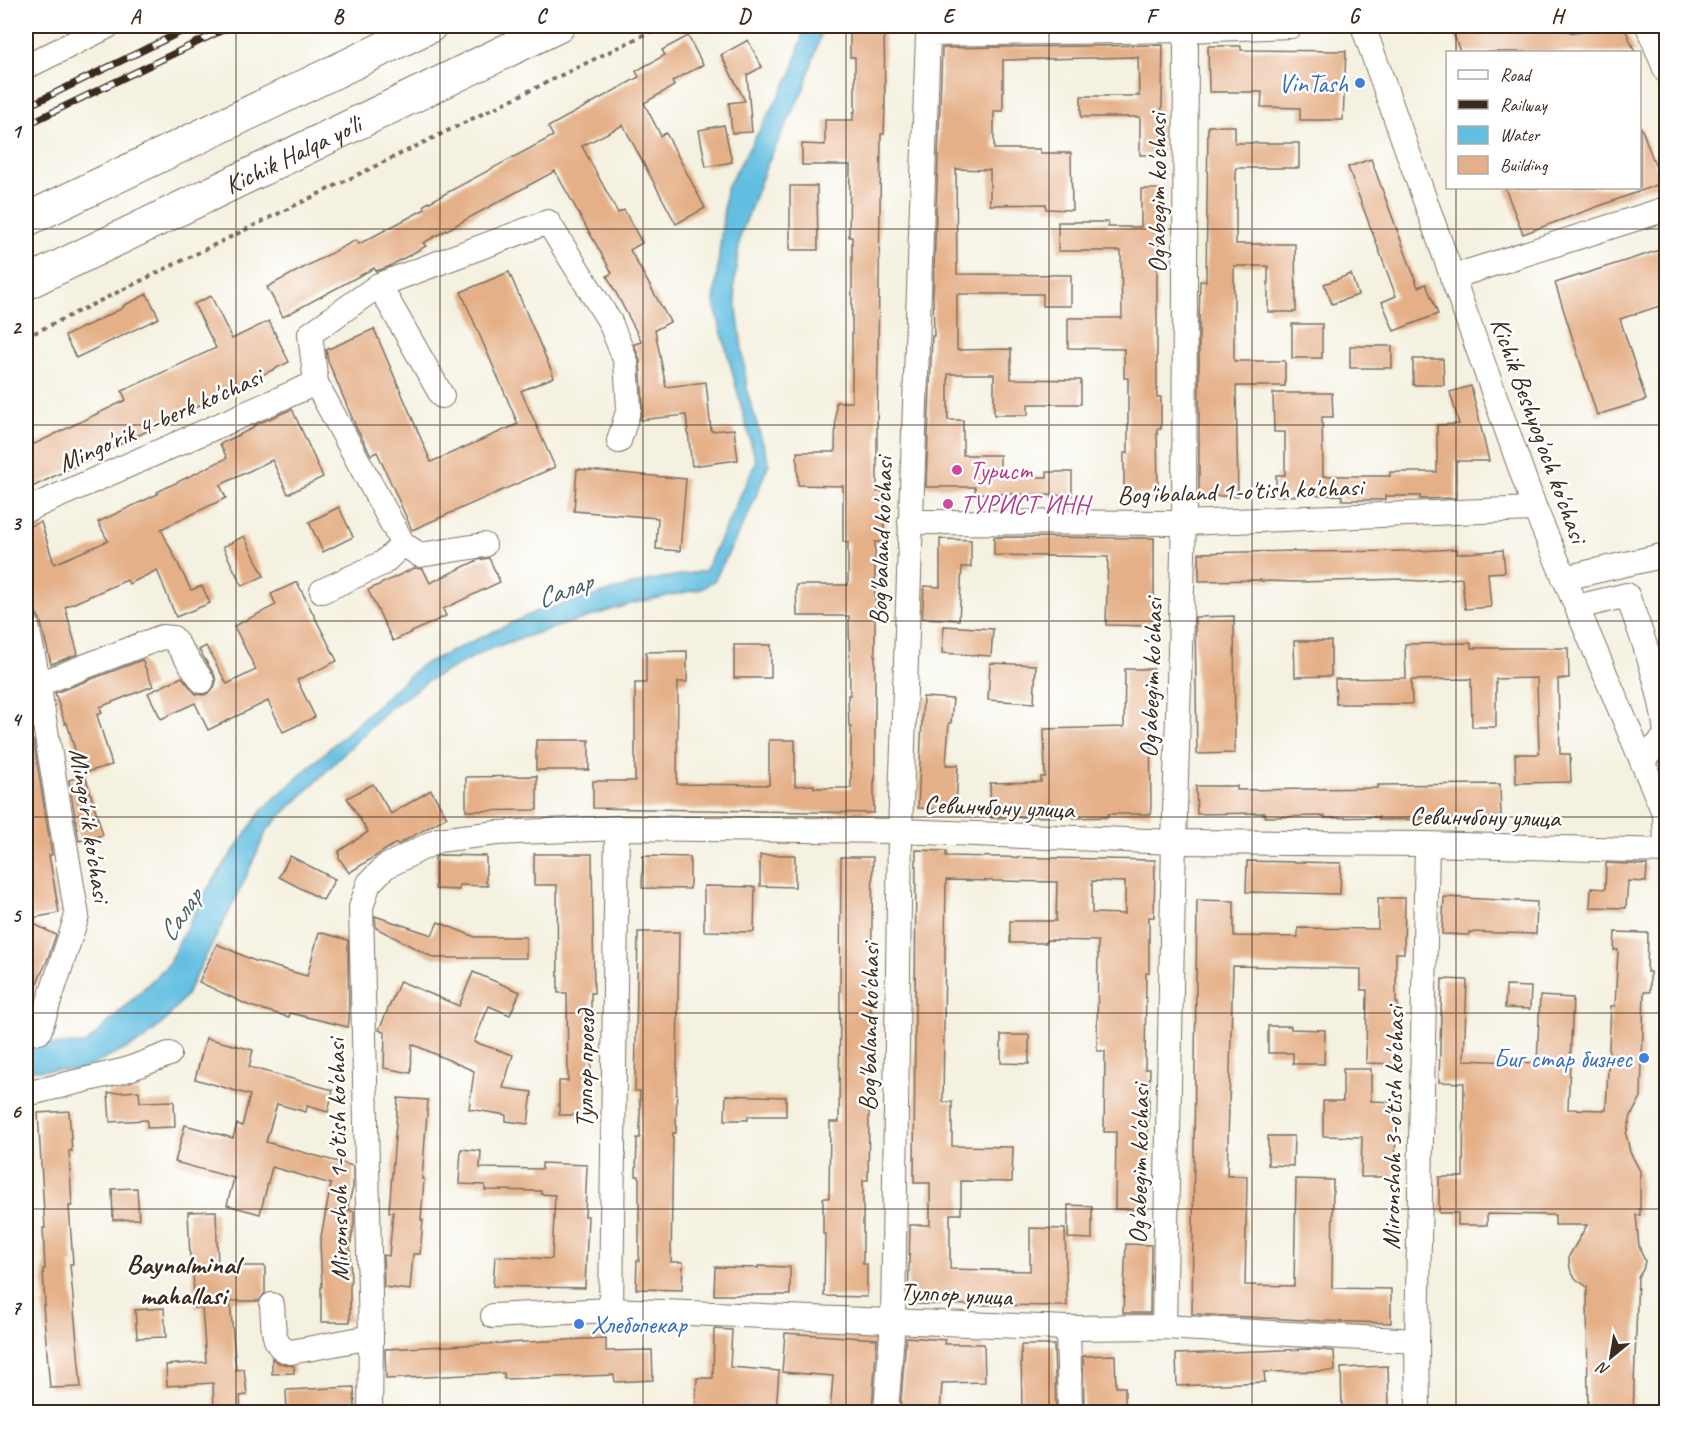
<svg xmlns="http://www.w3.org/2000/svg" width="1692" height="1438" viewBox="0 0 1692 1438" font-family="Caveat,sans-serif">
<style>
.water{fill:#63bfe1;stroke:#4f7480;stroke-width:1.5}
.building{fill:#e5b088;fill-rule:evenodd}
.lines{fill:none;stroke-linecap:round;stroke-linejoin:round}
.minor-casing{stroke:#7c7062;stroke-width:26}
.highway-casing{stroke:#7c7062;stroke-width:35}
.path{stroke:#7c7062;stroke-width:4;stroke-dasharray:4.5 4.5;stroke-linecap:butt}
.minor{stroke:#fff;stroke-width:24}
.highway{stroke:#fff;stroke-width:33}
.rail-casing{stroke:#3b2a1e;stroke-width:7}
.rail{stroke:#fff;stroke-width:4.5;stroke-dasharray:14;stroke-linecap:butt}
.grid{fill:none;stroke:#3b2a1e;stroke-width:1.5;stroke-opacity:0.55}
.shop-dot{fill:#3f7fe0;stroke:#fff;stroke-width:2}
.hotel-dot{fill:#d1479c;stroke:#fff;stroke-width:2}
.labels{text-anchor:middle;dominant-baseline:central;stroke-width:5;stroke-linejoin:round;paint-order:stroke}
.shop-label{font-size:26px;fill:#366cbe;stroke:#fff;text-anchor:end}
.street-label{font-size:26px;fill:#3b2a1e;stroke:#fff}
.hotel-label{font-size:26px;fill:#b23c85;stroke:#fff;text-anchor:start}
.water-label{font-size:27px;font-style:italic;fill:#495e62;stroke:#fff}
.neighbourhood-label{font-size:27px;font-weight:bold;fill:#3b2a1e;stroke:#fff}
.neatline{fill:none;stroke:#3b2a1e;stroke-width:2}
.grid-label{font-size:20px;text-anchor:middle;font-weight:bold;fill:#3b2a1e}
</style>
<rect width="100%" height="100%" fill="#fff"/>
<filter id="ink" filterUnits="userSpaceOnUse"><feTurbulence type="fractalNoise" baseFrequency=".0167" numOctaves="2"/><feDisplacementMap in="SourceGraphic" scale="12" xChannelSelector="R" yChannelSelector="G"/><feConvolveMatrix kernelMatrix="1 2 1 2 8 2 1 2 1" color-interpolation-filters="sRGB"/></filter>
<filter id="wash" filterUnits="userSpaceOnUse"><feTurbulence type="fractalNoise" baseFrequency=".008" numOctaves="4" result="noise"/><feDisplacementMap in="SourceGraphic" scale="24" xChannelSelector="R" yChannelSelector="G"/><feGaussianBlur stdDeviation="1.35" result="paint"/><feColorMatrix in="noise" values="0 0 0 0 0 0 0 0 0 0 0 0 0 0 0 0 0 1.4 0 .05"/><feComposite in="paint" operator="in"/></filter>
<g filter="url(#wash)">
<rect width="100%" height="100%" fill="#f4f1e0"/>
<!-- water -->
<polygon class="water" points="805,26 826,26 821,34 804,88 767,164 740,237 734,287 748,395 769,463 749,513 714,581 701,589 634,603 518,639 487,650 429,680 388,710 267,830 240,890 186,995 166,1020 142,1041 82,1070 26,1070 26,1045 86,1044 167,966 204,894 262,810 420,666 535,612 650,580 705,571 756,462 714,303 726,189 792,73"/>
<g id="blocks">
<!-- building -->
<g class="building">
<polygon points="850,26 884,26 885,107 884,134 881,134 877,430 877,492 884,492 884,542 875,542 875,781 874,781 874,813 593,808 593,781 635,781 635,683 646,683 646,652 687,651 687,682 678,682 677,784 769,785 769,740 795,740 795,786 814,785 814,788 851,788 851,726 849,726 848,695 850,695 849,616 797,616 796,585 848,585 848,542 843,542 843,486 798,485 797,452 835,452 836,402 852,402 852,237 849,237 850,165 802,165 802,144 825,145 825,120 853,120 853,112 855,112 855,57 850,57"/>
<polygon points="1451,26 1551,26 1574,33 1599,26 1624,26 1635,52 1460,52"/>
<polygon points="688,36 703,65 672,81 674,86 644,103 661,136 666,133 705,208 676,224 623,125 582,146 618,213 624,210 642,243 630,250 670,322 655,330 666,387 706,382 711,431 734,429 738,460 692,466 686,415 640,420 643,407 640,361 634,344 642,342 607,276 612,273 555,171 423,243 426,246 388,267 376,271 374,268 283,317 267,287 356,240 359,244 425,209 424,205 553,136 548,127 639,77 636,71 665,55 662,50"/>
<polygon points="748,40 762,67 747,75 752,132 732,133 729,103 745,101 721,55"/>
<polygon points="1163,45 1161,155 1140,155 1140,117 1081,117 1081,96 1139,96 1138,57 1003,60 1003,111 994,111 994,149 1040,149 1040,153 1071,153 1072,210 1046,209 1046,204 990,205 990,170 956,169 957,274 1071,275 1071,306 1043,306 1043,294 957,294 957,350 1011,349 1011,379 1081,380 1081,404 1028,404 1028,415 994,415 994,374 948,374 948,420 963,420 963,455 1000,455 1000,477 1047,477 1047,472 1072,472 1072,496 975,493 975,487 926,487 932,336 934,336 933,295 942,48"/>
<polygon points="1208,46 1241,46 1241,50 1346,51 1343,120 1300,120 1300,108 1261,107 1262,92 1209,92"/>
<polygon points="724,125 732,162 706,167 699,130"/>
<polygon points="1208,126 1235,126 1235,143 1299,143 1299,168 1236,168 1236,244 1295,244 1296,312 1268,312 1268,266 1234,266 1234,361 1285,361 1285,386 1236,386 1238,496 1199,496 1199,323 1200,281 1206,281"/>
<polygon points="1641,127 1662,183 1523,234 1505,188 1640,188 1640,128"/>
<polygon points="1371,159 1418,287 1426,284 1438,314 1394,331 1382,302 1396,296 1348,167"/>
<polygon points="790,186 817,186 818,250 790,250"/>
<polygon points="1141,189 1161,189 1159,251 1157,251 1157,397 1161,397 1161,429 1157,429 1158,494 1124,494 1124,453 1128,453 1128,378 1124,378 1124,349 1068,348 1068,318 1122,318 1121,251 1058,251 1058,222 1108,222 1108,227 1141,227"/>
<polygon points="1666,248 1666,304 1620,319 1646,400 1597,415 1555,283"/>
<polygon points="509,272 554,377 521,391 555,467 412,530 377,452 371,455 356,427 328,361 326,350 374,329 431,462 518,424 461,292"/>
<polygon points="1351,274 1358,295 1332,304 1324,284"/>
<polygon points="147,294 159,318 76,358 65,336 123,308 123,306"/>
<polygon points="211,296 232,339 269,321 289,362 26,490 26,448 126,400 122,391 216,348 194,304"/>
<rect x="1292" y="324" width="30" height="34"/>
<rect x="1350" y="346" width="42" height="22"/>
<polygon points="1413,359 1443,359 1444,385 1413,385"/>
<polygon points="1471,386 1489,461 1456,461 1456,498 1420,499 1420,496 1385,496 1385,500 1342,500 1342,495 1276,496 1276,475 1285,475 1285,432 1274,432 1273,393 1332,393 1333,417 1322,417 1323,476 1390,476 1390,472 1437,472 1437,425 1459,424 1450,392"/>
<polygon points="292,409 323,477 288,494 272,460 220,485 226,498 161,529 191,590 202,586 210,603 176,617 157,570 129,584 127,580 65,607 78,654 51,664 40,619 35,611 26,579 26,527 41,522 54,564 108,541 98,522 158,494 157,492 227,458 220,444 253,428 253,426"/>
<polygon points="577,469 686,479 680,551 656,549 658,518 574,511"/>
<polygon points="339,507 353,537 323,552 309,522"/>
<polygon points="244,536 264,576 242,586 223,547"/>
<polygon points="994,537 1154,538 1154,626 1106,625 1108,557 994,555"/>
<polygon points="940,539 971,540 971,567 962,567 959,620 922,618 924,586 940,587"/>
<polygon points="1457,549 1457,554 1503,550 1505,572 1488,573 1491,607 1465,609 1462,578 1422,581 1402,580 1402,579 1299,582 1261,581 1261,580 1199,581 1199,553 1294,551 1294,552 1417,551"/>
<polygon points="489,558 500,582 443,609 446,616 393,641 368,590 414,568 423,569 430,583 478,560"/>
<polygon points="297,582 337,661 297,680 315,717 283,732 268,701 208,730 195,703 161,719 148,693 182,677 196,694 204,695 210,692 214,688 216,681 214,674 199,650 206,646 227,684 256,670 234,626 276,605 271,594"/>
<polygon points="1234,616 1235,753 1197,754 1195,617"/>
<polygon points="944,626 993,629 991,656 942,653"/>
<polygon points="1294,641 1331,641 1331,676 1295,677"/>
<polygon points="1471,643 1471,648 1568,648 1569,678 1558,679 1560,754 1570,754 1571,782 1516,783 1515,754 1539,754 1537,678 1496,679 1496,727 1472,727 1471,679 1411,680 1412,704 1336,704 1335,679 1406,678 1405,644"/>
<rect x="734" y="645" width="37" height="33"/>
<polygon points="142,660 153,686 100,707 102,713 97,715 112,765 82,773 67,723 65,724 55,693"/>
<polygon points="990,663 1036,665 1034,703 988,700"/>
<polygon points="1125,669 1154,669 1153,708 1150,708 1151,814 1108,814 1108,817 1074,818 1074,816 991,818 990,783 1041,782 1041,777 1045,777 1044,729 1124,727"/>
<polygon points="923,697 953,699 951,723 949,723 946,765 958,765 956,810 918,808"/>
<polygon points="26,740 33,740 34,744 52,855 49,855 59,913 32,918 26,878"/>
<rect x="536" y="740" width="53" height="30"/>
<polygon points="85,775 103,835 79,841 69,780"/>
<polygon points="537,776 537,810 466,811 466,777"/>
<polygon points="373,784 391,814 431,790 447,817 397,845 396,843 349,873 339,858 339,851 368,832 347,798"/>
<polygon points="1500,784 1501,818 1379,820 1379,817 1325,818 1325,816 1265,817 1265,813 1197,814 1196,786 1237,786 1237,790 1378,788 1378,785"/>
<path d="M916,850L946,851V856L1155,860L1154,917H1149V973H1146L1145,1069H1150L1146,1210L1115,1209L1116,1132H1104L1105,1051H1097L1098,941L1046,940V943H1010V921H1056L1057,882L946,880L943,1102H952V1146L1013,1147L1012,1182L961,1181V1214H950V1269L1030,1271V1228L1065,1229L1067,1306L908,1304L910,1225H930V1183H914ZM1092,881L1125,882V914L1092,913Z"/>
<polygon points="534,854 592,854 594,993 591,993 591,1076 586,1076 587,1115 559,1115 559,1081 568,1081 567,993 558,993 557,885 534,885"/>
<polygon points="439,855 486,856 486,882 488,886 459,885 459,890 435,889 435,857"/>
<polygon points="760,855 795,855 795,887 760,886"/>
<polygon points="290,856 335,879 323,900 279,877"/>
<polygon points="643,856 690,857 690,889 642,888"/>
<polygon points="841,857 873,857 868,1180 863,1180 863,1264 867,1264 867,1297 824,1296 825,1234 823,1234 823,1198 829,1198 830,1122 839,1122"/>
<polygon points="1247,861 1341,863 1340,894 1246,892"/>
<polygon points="1606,863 1647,865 1646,882 1628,881 1626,908 1590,907 1591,888 1605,889"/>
<polygon points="704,886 755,887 754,932 704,931"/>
<polygon points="1444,897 1537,902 1536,934 1469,932 1469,935 1442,934"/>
<polygon points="1378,898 1405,898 1404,953 1396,953 1396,1003 1398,1003 1398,1064 1366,1063 1367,990 1361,990 1361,969 1233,966 1227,1176 1247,1176 1245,1285 1294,1286 1296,1179 1333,1180 1332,1288 1391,1289 1391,1323 1321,1321 1192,1314 1197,900 1234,901 1234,936 1298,937 1298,928 1378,929"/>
<polygon points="375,916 432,935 438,922 475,937 526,937 526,958 434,958 376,928"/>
<polygon points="26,920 56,935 47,961 26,1007"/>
<polygon points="319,932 348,940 349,1019 348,1027 290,1013 289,1017 250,1006 199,982 217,944 255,961 307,976"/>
<polygon points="638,932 679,932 676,1133 673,1133 671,1262 683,1262 682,1290 636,1289 637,1261 639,1261 639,1176 636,1176 637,1138 640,1138 640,1091 635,1091"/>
<polygon points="1615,932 1648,933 1647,972 1650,972 1650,992 1644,992 1641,1097 1631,1116 1626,1134 1630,1152 1640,1171 1640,1215 1636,1215 1639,1246 1645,1261 1643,1270 1638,1277 1633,1413 1588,1413 1587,1287 1576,1279 1571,1272 1569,1263 1569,1256 1587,1225 1555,1225 1555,1215 1487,1214 1487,1225 1458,1225 1458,1213 1439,1213 1439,1177 1463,1177 1464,1083 1439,1082 1442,979 1467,980 1464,1060 1537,1063 1540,996 1573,998 1568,1109 1606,1110 1611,1006 1615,1006 1618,950 1614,950"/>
<polygon points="473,972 520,992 510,1015 489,1006 474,1042 513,1055 503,1088 532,1092 528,1124 506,1121 506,1115 469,1109 474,1071 412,1044 411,1073 384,1068 385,1033 379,1030 400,981 459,1006"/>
<polygon points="1506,986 1531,987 1530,1009 1505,1008"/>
<polygon points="1268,1026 1291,1026 1291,1029 1325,1030 1324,1064 1293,1064 1293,1053 1268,1053"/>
<polygon points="1001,1035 1029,1035 1029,1064 1001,1063"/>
<polygon points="206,1038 253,1050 249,1067 333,1090 328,1112 307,1106 306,1112 277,1104 266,1142 353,1166 353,1187 347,1210 354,1212 354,1224 350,1247 351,1284 350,1284 350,1322 321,1322 321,1287 322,1287 320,1242 331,1184 272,1167 260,1214 227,1205 234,1178 175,1162 185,1125 233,1138 237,1124 242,1126 250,1095 195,1079"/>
<polygon points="1343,1069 1371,1069 1371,1101 1396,1102 1395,1177 1361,1177 1362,1137 1323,1136 1323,1101 1343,1101"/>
<polygon points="139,1091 140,1102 174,1101 175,1127 147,1128 147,1120 110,1122 108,1093"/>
<polygon points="726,1095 786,1097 786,1116 748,1116 748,1120 725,1120"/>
<polygon points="398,1098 428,1100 422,1179 424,1179 421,1220 423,1220 420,1254 413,1254 410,1290 384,1287 383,1255 389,1256 393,1212 389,1212"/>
<polygon points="69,1111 72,1151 69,1151 72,1206 69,1206 73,1264 70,1264 81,1387 50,1388 43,1305 45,1305 43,1269 45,1269 43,1228 45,1228 38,1113"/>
<polygon points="1268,1136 1294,1136 1293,1166 1268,1165"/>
<polygon points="461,1149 481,1151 480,1168 542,1169 542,1163 587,1165 585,1216 588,1216 585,1288 493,1286 495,1256 552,1259 555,1195 541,1194 541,1191 485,1190 485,1185 459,1184"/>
<polygon points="137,1188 139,1219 113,1220 112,1189"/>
<polygon points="1068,1205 1092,1206 1092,1239 1068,1238"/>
<polygon points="216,1211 218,1266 265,1266 265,1293 259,1301 230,1301 236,1370 244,1369 247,1395 240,1396 241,1413 214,1413 213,1383 167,1386 166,1365 206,1362 202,1307 195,1308 192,1258 190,1258 188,1212"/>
<polygon points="1126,1244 1151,1245 1150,1313 1123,1313"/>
<polygon points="758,1266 790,1267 790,1295 714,1295 715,1267 758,1268"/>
<polygon points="164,1308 166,1337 137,1338 135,1310"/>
<polygon points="714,1329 732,1330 730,1367 779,1371 776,1411 726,1408 725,1413 695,1413 697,1378 713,1378"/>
<polygon points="785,1333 877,1339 872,1409 870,1409 870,1413 830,1413 833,1376 782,1372"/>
<polygon points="906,1337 945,1340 944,1344 984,1344 985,1382 942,1383 940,1413 900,1411"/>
<polygon points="606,1338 606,1351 652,1350 653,1380 615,1382 614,1375 504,1379 504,1373 386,1379 385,1349"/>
<polygon points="1021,1345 1054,1345 1056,1411 1022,1412"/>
<polygon points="1309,1349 1334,1351 1335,1371 1264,1372 1265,1382 1177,1386 1176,1354"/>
<polygon points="1115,1355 1116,1387 1125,1387 1125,1413 1084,1413 1083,1356"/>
<polygon points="272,1358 279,1363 294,1366 294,1373 272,1374"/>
<polygon points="1388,1366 1389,1409 1342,1410 1341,1368"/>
<polygon points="354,1387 355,1411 287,1413 286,1390"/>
</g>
</g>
</g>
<g filter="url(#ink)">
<use href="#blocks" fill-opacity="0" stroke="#7c7062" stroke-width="1.5"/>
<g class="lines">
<!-- minor casing -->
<g class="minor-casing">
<g id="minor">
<polyline points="1363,26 1535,509 1665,815 1666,850"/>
<polyline points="1648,26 1666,71"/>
<polyline points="26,67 108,26"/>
<polyline points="1452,277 1666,209"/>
<polyline points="379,285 442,396"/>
<polyline points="26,510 316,383"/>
<polyline points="910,522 1184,523 1535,509"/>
<polyline points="484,545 420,555 403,544 316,383 310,334 379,285 548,222 610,322 626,362 629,408 619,441"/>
<polyline points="1564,578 1666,555"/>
<polyline points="322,591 383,563 403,544"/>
<path d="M1577,607L1627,595C1642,635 1663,693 1666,736L1642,761"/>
<polyline points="26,622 35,665 77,916 39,1032"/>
<polyline points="26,689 162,637 173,638 202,681"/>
<polyline points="26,1094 126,1070 169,1054"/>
<path d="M272,1305C274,1323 270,1348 291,1352L371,1337"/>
<polyline points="611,1310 617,828"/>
<polyline points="493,1316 611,1310 1068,1328 1164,1327 1417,1341"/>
<polyline points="1164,1327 1174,842 1184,523 1186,30"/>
<polyline points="1068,1328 1070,1412"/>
<polyline points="370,1412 371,1337 361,907 369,883 385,867 438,840 497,833 617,828 900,831 1174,842 1427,844 1666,851"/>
<polyline points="886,1412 893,1320 900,831 928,34 1186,30 1291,26"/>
<polyline points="1418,1412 1417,1341 1427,844"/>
</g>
</g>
<!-- highway casing -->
<g class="highway-casing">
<g id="highway">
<polyline points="26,220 430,26"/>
<path id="s1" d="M26,283L558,26"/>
</g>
</g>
<!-- path -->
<polyline class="path" points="26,337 662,26"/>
<!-- minor -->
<use href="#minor" class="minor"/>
<!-- highway -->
<use href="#highway" class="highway"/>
<!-- rail casing -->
<g class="rail-casing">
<g id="rail">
<polyline points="26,107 193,26"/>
<polyline points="26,125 231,26"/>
</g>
</g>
<!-- rail -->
<use href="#rail" class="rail"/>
</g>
</g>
<!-- grid -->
<path class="grid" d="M236,26V1412M440,26V1412M643,26V1412M846,26V1412M1049,26V1412M1252,26V1412M1456,26V52M1456,188V1412M26,229H1666M26,425H1666M26,621H1666M26,817H1666M26,1013H1666M26,1209H1666"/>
<!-- markers -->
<g class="shop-dot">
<circle cx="1360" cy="83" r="6"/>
<circle cx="1644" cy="1058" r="6"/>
<circle cx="579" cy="1324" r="6"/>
</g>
<g class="hotel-dot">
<circle cx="957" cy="470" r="6"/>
<circle cx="948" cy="504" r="6"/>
</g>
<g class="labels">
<!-- shop labels -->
<g class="shop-label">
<text x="1348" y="83">VinTash</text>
<text x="1632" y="1058">Биг стар бизнес</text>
<text x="591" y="1324" text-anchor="start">Хлебопекар</text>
</g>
<!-- street labels -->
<g class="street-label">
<text stroke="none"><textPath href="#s1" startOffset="296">Kichik Halqa yo'li</textPath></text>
<text transform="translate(1157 193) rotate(-90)">Og'abegim ko'chasi</text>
<text transform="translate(160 420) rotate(-24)">Mingo'rik 4-berk ko'chasi</text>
<text transform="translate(1539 430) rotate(70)">Kichik Beshyog'och ko'chasi</text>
<text transform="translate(1240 491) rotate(-2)">Bog'ibaland 1-o'tish ko'chasi</text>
<text transform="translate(881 541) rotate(-88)">Bog'baland ko'chasi</text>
<text transform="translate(1151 678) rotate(-88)">Og'abegim ko'chasi</text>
<text transform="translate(999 807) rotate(2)">Севинчбону улица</text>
<text transform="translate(1485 817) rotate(1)">Севинчбону улица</text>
<text transform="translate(90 825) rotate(81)">Mingo'rik ko'chasi</text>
<text transform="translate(869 1027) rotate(-89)">Bog'baland ko'chasi</text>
<text transform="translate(585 1069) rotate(-89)">Тулпор проезд</text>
<text transform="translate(1393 1128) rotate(-89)">Mironshoh 3-o'tish ko'chasi</text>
<text transform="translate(338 1160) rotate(-91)">Mironshoh 1-o'tish ko'chasi</text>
<text transform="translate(1139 1164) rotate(-89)">Og'abegim ko'chasi</text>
<text transform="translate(956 1294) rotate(3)">Тулпор улица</text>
</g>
<!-- hotel labels -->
<g class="hotel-label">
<text x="969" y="470">Турист</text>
<text x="960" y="504">ТУРИСТ ИНН</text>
</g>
<!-- water labels -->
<g class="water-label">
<text transform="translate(564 590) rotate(-20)">Салар</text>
<text transform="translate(180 915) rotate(-56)">Салар</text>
</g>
<!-- neighbourhood labels -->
<g class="neighbourhood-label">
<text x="183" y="1264">Baynalminal<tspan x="183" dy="31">mahallasi</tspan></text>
</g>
</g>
<!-- margin -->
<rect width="1692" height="1438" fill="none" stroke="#fff" stroke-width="66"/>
<!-- legend -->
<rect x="1446" y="51" width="195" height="138" fill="#ffffff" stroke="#b1aaa5" stroke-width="1.5"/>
<rect x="1458" y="70" width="30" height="9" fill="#ffffff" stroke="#b1aaa5" stroke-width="1.5"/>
<text x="1500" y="81" font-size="18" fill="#3b2a1e">Road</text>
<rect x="1458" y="100" width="30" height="9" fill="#3b2a1e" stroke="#b1aaa5" stroke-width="1.5"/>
<text x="1500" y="111" font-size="18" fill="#3b2a1e">Railway</text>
<rect x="1458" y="126" width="30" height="18" fill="#63bfe1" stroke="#b1aaa5" stroke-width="1.5"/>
<text x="1500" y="141" font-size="18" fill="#3b2a1e">Water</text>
<rect x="1458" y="156" width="30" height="18" fill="#e5b088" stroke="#b1aaa5" stroke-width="1.5"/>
<text x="1500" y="171" font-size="18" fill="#3b2a1e">Building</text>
<!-- north arrow -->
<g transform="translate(1611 1357) rotate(210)" stroke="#ffffff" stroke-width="4.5" paint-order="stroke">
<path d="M0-4.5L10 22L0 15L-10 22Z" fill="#3b2a1e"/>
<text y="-9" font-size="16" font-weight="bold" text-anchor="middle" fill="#3b2a1e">N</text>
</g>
<rect x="33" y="33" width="1626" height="1372" class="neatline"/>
<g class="grid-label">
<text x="135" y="23">A</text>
<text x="338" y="23">B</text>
<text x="541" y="23">C</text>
<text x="744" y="23">D</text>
<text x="948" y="23">E</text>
<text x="1151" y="23">F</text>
<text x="1354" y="23">G</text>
<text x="1557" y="23">H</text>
<text x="16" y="138">1</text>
<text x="16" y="334">2</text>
<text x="16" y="530">3</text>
<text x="16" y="726">4</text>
<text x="16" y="922">5</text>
<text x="16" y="1118">6</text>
<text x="16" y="1314">7</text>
</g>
</svg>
